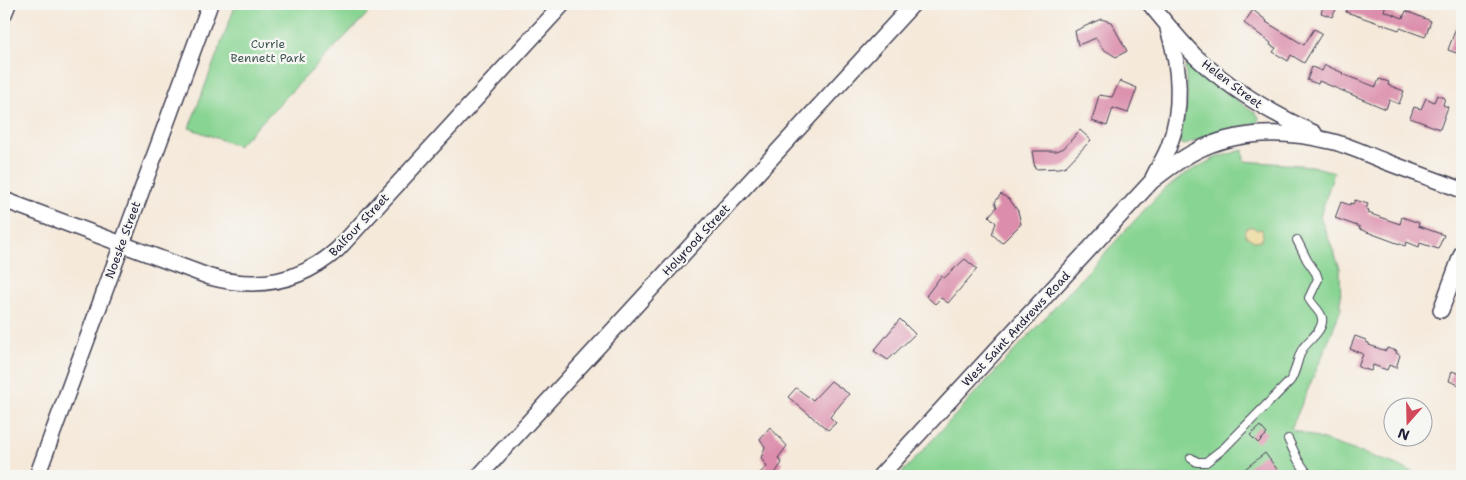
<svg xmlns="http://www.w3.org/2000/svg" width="1466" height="480" viewBox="0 0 1466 480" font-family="'Shantell Sans',sans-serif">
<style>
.green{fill:#88d492;stroke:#557b66}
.sand{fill:#eeda9e;stroke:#887e6c}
.building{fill:#db8dab}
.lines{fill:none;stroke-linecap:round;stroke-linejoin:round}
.service-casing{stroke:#424053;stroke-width:10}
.minor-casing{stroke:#424053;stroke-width:18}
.service{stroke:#fff;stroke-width:8}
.minor{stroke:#fff;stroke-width:15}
.labels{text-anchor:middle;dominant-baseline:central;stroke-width:4.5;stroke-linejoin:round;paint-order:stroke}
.park-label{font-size:12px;fill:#415755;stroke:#f6f6f2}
.street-label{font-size:12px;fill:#22223b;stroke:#f6f6f2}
</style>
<rect width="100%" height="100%" fill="#f6f6f2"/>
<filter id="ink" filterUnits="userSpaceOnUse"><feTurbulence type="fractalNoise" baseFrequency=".02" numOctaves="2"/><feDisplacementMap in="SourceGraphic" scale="10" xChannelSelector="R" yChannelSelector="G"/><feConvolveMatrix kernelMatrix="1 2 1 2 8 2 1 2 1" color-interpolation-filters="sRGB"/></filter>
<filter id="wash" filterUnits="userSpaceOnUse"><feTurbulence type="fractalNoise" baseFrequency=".0096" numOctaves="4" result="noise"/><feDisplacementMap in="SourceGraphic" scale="20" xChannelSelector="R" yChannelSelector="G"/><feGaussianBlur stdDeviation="1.12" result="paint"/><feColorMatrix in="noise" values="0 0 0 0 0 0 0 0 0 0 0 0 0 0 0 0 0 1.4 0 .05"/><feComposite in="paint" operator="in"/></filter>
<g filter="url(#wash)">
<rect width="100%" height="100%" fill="#f5e9da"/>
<!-- green -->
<g class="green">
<polygon points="236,4 377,4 238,146 189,128"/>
<path d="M1187,65L1194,66L1217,86L1257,114L1259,117L1258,123L1214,133L1185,145L1182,144L1180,142C1181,128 1185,115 1187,101C1188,90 1186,79 1185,68Z"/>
<polygon points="1243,150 1244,161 1312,166 1334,172 1320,217 1340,268 1341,309 1324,352 1291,429 1392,463 1422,476 899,476 1162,191 1187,173 1215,158"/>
</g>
<!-- sand -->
<polygon class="sand" points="1248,227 1253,227 1257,230 1262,229 1263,236 1261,240 1254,241 1246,236 1244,231"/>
<g id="blocks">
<!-- building -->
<g class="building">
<polygon points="1324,4 1339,4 1332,17 1321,13"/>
<polygon points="1349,4 1386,4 1384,11 1403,18 1406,11 1431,21 1425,37 1400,28 1399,30 1346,12"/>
<polygon points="1253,10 1267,21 1266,22 1304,45 1314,29 1322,33 1304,63 1291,55 1288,61 1273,52 1276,48 1270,45 1271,43 1244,23"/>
<polygon points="1461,14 1462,14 1462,55 1448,50"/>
<polygon points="1101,19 1111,22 1127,51 1116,57 1103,49 1096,38 1078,45 1075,31"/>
<polygon points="1325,65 1343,73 1342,74 1376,87 1379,79 1389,82 1388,85 1404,91 1399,104 1389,100 1386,109 1319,81 1318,84 1307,80 1312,67 1322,71"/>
<polygon points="1120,81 1137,88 1128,113 1113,108 1107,126 1092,121 1099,95 1112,97"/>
<polygon points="1437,95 1445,98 1443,105 1448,107 1440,129 1410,118 1414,107 1421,109 1426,98 1434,102"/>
<polygon points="1080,130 1091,140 1066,166 1060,168 1035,169 1032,151 1057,151 1064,148"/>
<polygon points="1001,194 1010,200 1018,211 1021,224 1002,243 992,234 996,223 989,216 997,207 995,202"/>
<polygon points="1355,200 1368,204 1366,209 1369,210 1368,213 1400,224 1402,217 1419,223 1418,226 1444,235 1438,249 1420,243 1419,247 1407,242 1405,246 1359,229 1360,227 1335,218 1341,202 1350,205 1350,203 1353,204"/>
<polygon points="965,259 977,269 948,303 941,298 935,304 926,296 941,276 944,278"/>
<polygon points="900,319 915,334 888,360 874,351"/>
<polygon points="1355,336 1366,340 1366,342 1369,343 1369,345 1386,351 1387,348 1397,351 1396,353 1400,355 1396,368 1389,365 1387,370 1373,365 1371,371 1358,367 1363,354 1350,349"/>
<polygon points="1452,371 1462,375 1462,386 1449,381"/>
<polygon points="831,381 849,394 830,417 836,423 828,430 788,397 796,388 813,400"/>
<polygon points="1260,426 1267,434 1258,443 1250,435"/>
<polygon points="770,427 787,446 778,458 782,463 773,476 756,476 767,467 761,458 765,447 760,439"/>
<polygon points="1265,453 1282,476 1236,476"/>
</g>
</g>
</g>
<g filter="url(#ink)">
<use href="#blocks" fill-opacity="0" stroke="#424053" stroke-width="1"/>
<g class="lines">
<!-- service casing -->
<g class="service-casing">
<g id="service">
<polyline points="1288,439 1298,460 1309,476"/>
<path d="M1191,458L1197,462H1206L1224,448L1290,381C1297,371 1297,357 1303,348C1309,340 1324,330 1322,318C1320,310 1312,306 1309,298L1318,279L1316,273L1307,260L1297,240"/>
</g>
</g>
<!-- minor casing -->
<g class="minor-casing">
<g id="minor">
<path d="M1150,4C1164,21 1179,40 1195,56C1230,89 1271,113 1314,133"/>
<polyline points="4,14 8,4"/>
<path d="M1153,178C1158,167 1165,157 1169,146C1183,109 1180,66 1168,29"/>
<path d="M4,200L210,277C258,290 300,283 338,249L563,4"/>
<polyline points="1441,310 1462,253"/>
<polyline points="37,476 210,4"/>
<polyline points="479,476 913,4"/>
<path d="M880,476L1152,181C1166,170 1180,159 1196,151C1237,130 1286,130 1330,141C1348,145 1366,154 1384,161C1410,171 1436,180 1462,190"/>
</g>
</g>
<!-- service -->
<use href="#service" class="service"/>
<!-- minor -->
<use href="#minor" class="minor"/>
</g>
</g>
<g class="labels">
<!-- park labels -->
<g class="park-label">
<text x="268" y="44">Currie<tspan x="268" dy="14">Bennett Park</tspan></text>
</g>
<!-- street labels -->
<g class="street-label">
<text transform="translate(1232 84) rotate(37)">Helen Street</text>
<text transform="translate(359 225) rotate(-47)">Balfour Street</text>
<text transform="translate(123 240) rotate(-70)">Noeske Street</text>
<text transform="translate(696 240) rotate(-47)">Holyrood Street</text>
<text transform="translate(1016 329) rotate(-47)">West Saint Andrews Road</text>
</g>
</g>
<!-- margin -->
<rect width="1466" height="480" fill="none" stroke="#f6f6f2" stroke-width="20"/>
<!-- north arrow -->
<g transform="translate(1408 422) rotate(200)"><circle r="24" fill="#f6f6f2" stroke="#a1a1a9"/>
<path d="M0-4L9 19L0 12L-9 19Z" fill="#d1495b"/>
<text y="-8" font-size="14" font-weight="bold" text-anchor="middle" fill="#22223b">N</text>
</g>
</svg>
